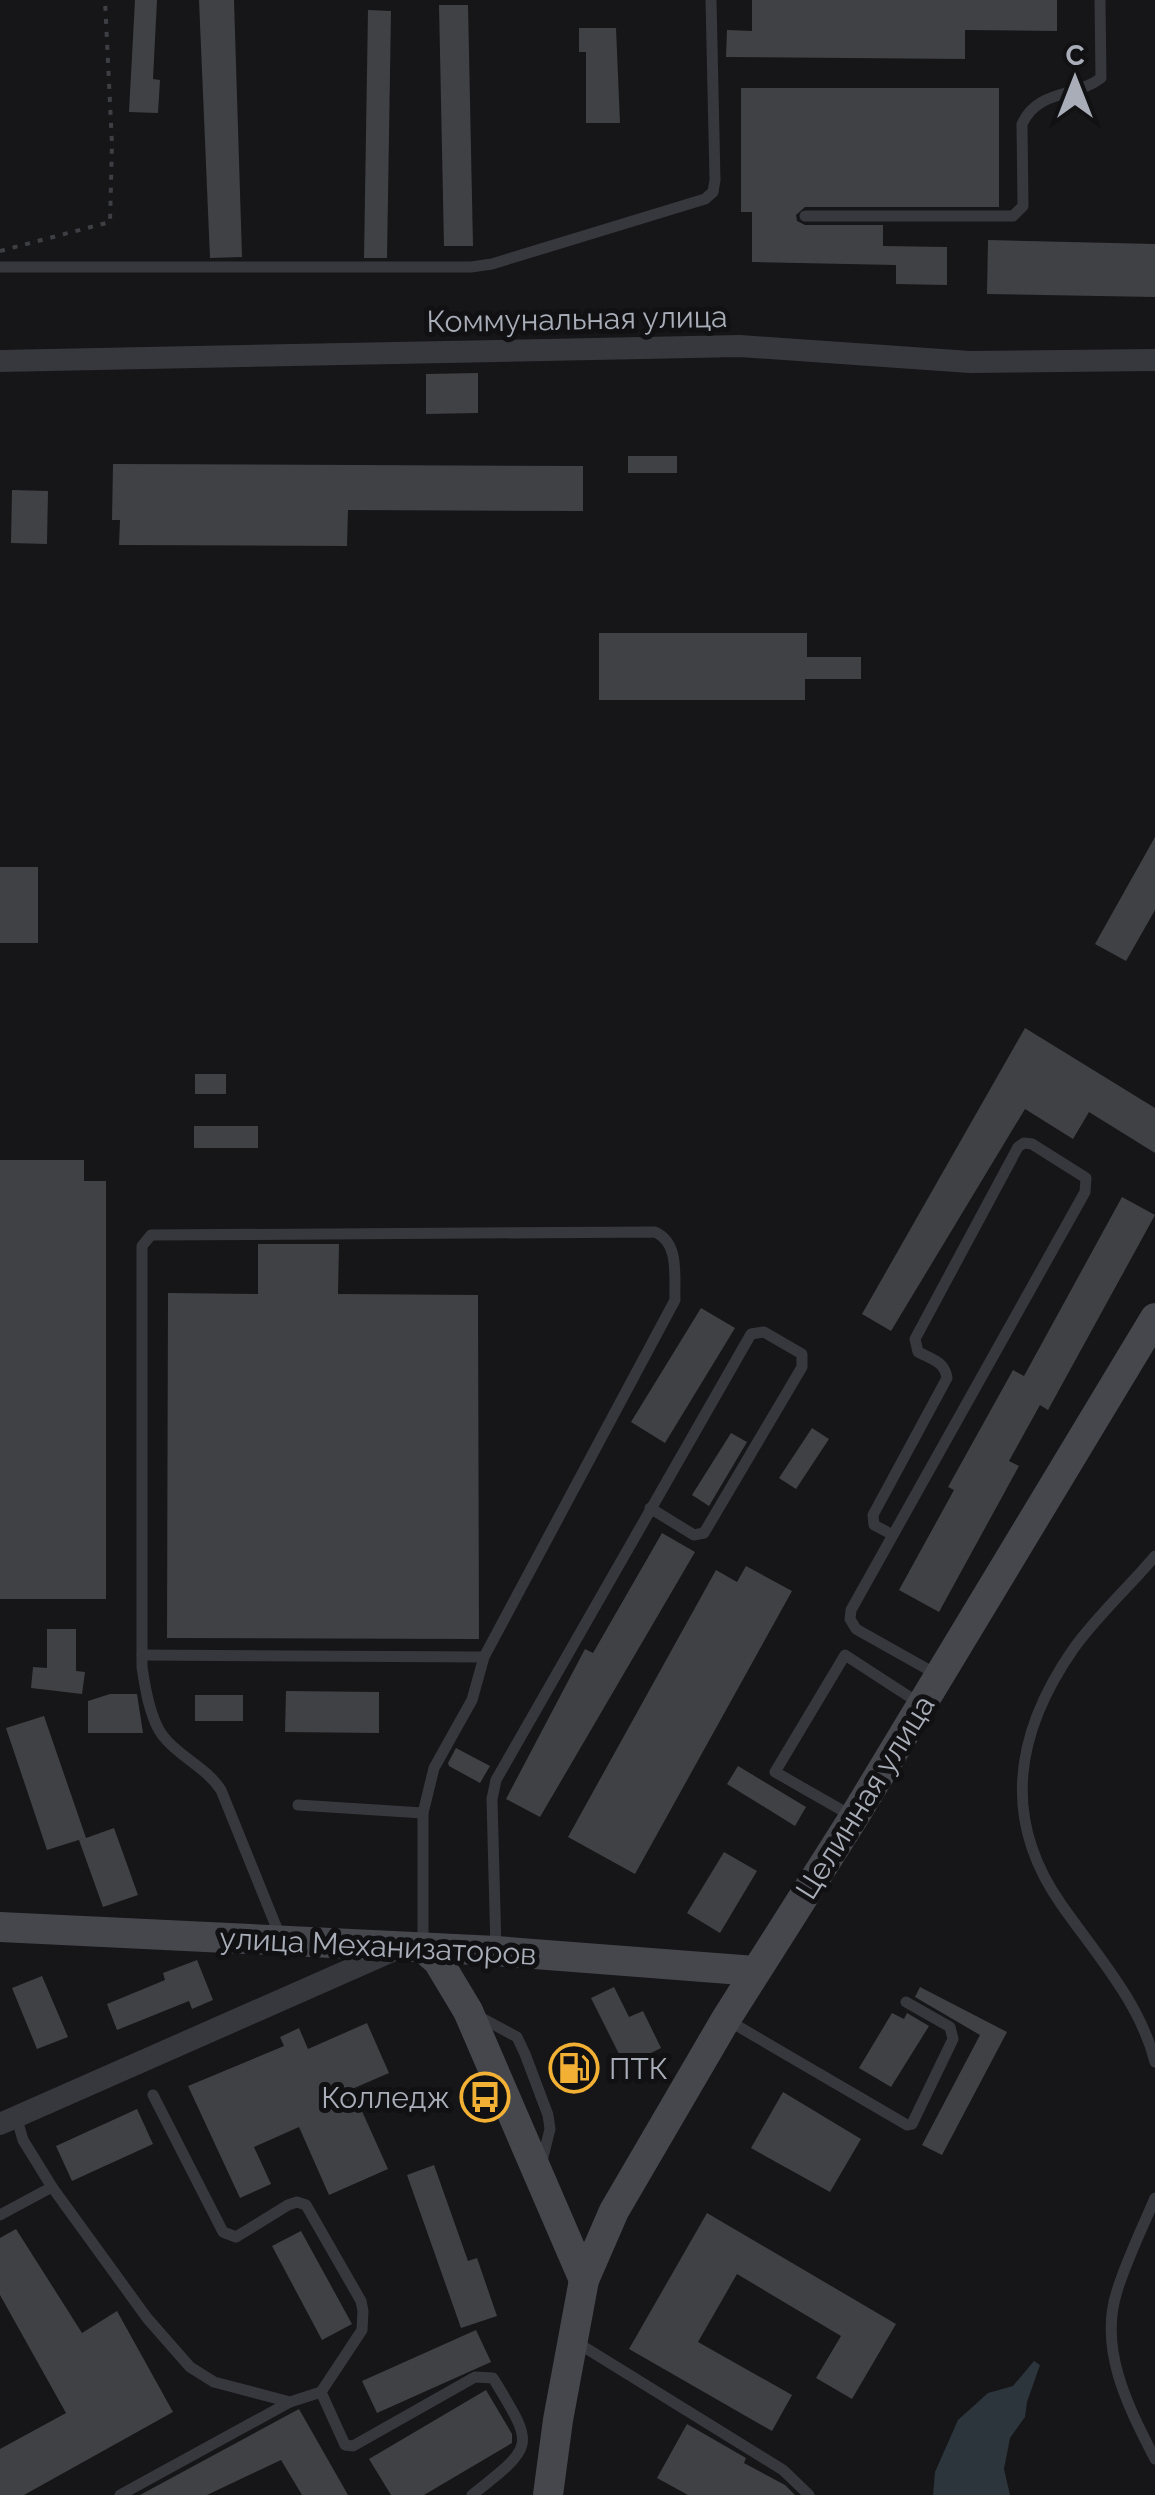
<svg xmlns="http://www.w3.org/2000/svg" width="1155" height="2495" viewBox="0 0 1155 2495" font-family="Raleway,sans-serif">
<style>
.water{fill:#2c353c}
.building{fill:#404145}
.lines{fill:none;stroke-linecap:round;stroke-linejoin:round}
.path{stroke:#3d3f44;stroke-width:4;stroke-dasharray:5 8;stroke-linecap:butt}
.lane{stroke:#37383d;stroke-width:11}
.street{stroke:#37383d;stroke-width:22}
.secondary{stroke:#45474d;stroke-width:30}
.labels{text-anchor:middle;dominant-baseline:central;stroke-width:10;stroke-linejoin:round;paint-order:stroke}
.street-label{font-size:30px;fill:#a8adb8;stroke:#111113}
.poi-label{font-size:30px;fill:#a8adb8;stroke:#111113;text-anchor:start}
</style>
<rect width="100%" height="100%" fill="#161618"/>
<!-- water -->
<polygon class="water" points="1034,2361 1040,2365 1027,2402 1025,2417 1010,2438 1004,2469 1010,2495 933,2495 935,2472 958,2420 988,2393 1013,2386"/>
<!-- building -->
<g class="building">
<polygon points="135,0 157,0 153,79 160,80 158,113 129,112"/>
<polygon points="199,0 234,0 242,257 210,258"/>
<polygon points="752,0 1057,0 1057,31 965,30 965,59 726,57 727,30 752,31"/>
<polygon points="439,5 468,5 473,246 444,246"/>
<polygon points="368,10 391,11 387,258 364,258"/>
<polygon points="579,28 616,28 620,123 586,123 586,52 579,52"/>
<polygon points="741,88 999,88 999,207 805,207 796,215 797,221 805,225 883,225 883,246 947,247 947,285 896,284 896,265 752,262 752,212 741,212"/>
<polygon points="988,240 1155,244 1155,297 987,294"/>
<polygon points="478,373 478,413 426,414 426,374"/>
<rect x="628" y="456" width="49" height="17"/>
<polygon points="113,464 583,466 583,511 348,510 347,546 119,545 120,520 112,520"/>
<polygon points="12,490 48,491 47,544 11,543"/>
<polygon points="599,633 807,633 807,657 861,657 861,679 805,679 805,700 599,700"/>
<polygon points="1155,837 1155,910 1126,961 1095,944"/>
<rect x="0" y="867" width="38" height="76"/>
<polygon points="1025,1028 1155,1108 1155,1153 1089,1112 1073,1139 1025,1109 891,1331 862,1314"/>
<rect x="195" y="1074" width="31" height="20"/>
<rect x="194" y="1126" width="64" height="22"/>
<polygon points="0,1160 84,1160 84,1181 106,1181 106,1599 0,1599"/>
<polygon points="1122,1197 1155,1215 1048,1410 1040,1405 1009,1461 1019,1466 939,1612 899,1590 954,1490 948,1487 1013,1370 1024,1376"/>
<polygon points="258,1244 339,1244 338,1294 478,1295 479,1639 167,1638 168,1293 258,1294"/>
<polygon points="701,1308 735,1328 665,1443 631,1422"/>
<polygon points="812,1428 829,1439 796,1489 779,1478"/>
<polygon points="731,1433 747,1442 709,1506 692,1495"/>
<polygon points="662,1533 695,1552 540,1817 506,1799 585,1649 593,1653"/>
<polygon points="746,1566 792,1591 635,1874 568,1837 716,1570 737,1582"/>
<polygon points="47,1629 76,1629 76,1671 85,1672 82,1694 31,1688 33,1667 47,1668"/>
<polygon points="286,1691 379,1692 379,1733 285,1732"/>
<polygon points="110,1694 137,1694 143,1733 88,1733 88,1701"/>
<rect x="195" y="1695" width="48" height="26"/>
<polygon points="44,1716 86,1838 114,1828 138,1895 103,1907 79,1840 85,1838 47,1850 6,1728"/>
<polygon points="456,1748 490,1766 480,1783 449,1766 448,1763"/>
<polygon points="738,1766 806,1807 795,1826 727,1784"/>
<polygon points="724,1852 757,1871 720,1933 687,1913"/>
<polygon points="197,1960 213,2000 192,2009 189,2001 117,2030 107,2004 165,1980 163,1973"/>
<polygon points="42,1976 68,2037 37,2049 12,1988"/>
<polygon points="614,1987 629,2017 643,2011 661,2048 625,2066 591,1998"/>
<polygon points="920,1987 1007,2032 942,2155 922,2145 980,2035 915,1997"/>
<polygon points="892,2013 904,2019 907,2013 929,2026 891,2087 859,2068"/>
<polygon points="367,2023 389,2073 352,2089 388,2169 329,2195 299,2127 254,2147 271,2184 240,2198 188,2086 284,2046 280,2037 299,2028 308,2049"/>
<polygon points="783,2092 861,2139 830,2192 751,2148"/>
<polygon points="137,2109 153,2144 72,2181 56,2146"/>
<polygon points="434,2165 468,2261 477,2258 497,2316 461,2328 407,2175"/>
<polygon points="707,2213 896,2324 852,2399 816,2378 841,2336 737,2274 698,2342 792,2395 772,2431 629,2349"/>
<polygon points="16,2229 82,2333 117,2311 173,2412 24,2495 0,2495 0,2449 66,2413 0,2295 0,2238"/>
<polygon points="301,2231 352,2324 322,2340 272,2246"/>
<polygon points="476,2330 491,2362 377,2413 362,2381"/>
<polygon points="486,2390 512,2434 512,2443 424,2495 391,2495 369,2459"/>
<polygon points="299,2409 348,2495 302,2495 281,2460 207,2495 140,2495"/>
<polygon points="687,2424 746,2458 744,2463 785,2485 795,2495 688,2495 657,2478"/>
</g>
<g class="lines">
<!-- path -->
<polyline class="path" points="0,251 110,222 112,144 105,0"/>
<!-- lane -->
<g class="lane">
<path d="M805,216H1013L1023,206L1022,124C1038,89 1075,98 1101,78L1100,0"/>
<polyline points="0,267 471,267 492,264 705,199 713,192 715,180 711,0"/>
<path d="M893,1535L874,1525L873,1515L947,1378C945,1362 932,1359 918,1352L915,1339L1018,1147L1024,1143L1032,1144L1086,1178L1085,1192L851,1610L850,1619L856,1629L936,1674"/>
<path d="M1155,1556C1129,1587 1098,1615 1074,1648C1016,1731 1000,1817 1061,1904C1095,1953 1140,2002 1155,2062"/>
<polyline points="142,1655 484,1657"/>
<polyline points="298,1805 423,1813"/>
<polyline points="852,1816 775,1772 845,1655 922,1705"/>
<path d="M280,1936L221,1790C206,1767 179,1757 163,1736C150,1719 145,1688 142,1667V1246L151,1235L655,1232C680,1243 674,1276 675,1300L484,1657L472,1700L434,1768L423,1813V1944"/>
<polyline points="496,1950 492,1799 496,1780 751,1334 764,1332 802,1354 802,1367 704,1533 694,1535 650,1508"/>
<polyline points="476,2015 517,2037 525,2054 548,2115 550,2129 541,2165"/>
<polyline points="729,2021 907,2125 912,2124 953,2039 950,2027 906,2002"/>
<polyline points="153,2095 223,2232 236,2237 288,2205 297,2202 306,2205 361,2301 363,2311 362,2330 321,2392"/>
<path d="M16,2116L23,2140L52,2187L147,2318L190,2367L214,2382L290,2402L321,2392L345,2445L353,2446L475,2377L493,2378C534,2446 537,2444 472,2495"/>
<path d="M1155,2198C1142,2229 1127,2259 1117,2291C1098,2350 1129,2408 1155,2459"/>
<polyline points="0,2215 52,2187"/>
<polyline points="576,2342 783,2470 809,2495"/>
<polyline points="120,2495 290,2402"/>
</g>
<!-- street -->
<g class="street">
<polyline points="0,361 740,346 970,362 1155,360"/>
<polyline points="0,2124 399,1948"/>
</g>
<!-- secondary -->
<g class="secondary">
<polyline points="0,1927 496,1951 755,1971"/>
<polyline points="423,1948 438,1961 468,2011 584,2280"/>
<polyline points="548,2495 558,2420 584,2280 614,2211 726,2019 854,1817 1155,1318"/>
</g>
</g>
<!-- icons -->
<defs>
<g id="fuel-ring" transform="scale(2.5)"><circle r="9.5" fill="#111113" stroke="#f2b134" stroke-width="1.5"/><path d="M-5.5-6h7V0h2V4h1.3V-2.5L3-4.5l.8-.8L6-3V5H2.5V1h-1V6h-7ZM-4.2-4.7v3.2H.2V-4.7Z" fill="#f2b134"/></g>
<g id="bus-ring" transform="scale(2.5)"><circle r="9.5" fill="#111113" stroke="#f2b134" stroke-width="1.5"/><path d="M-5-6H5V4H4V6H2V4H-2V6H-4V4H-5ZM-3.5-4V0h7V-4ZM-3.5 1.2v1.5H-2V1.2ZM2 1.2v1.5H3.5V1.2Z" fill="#f2b134"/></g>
</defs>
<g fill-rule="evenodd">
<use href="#fuel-ring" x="574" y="2068"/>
<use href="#bus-ring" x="485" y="2097"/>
</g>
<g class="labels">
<!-- street labels -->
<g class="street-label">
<text transform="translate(577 319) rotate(-1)">Коммунальная улица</text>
<text transform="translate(865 1797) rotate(-58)">Целинная улица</text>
<text transform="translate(378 1946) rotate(3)">улица Механизаторов</text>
</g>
<!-- poi labels -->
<g class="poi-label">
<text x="609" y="2068">ПТК</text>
<text x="450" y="2097" text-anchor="end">Колледж</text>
</g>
</g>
<!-- north arrow -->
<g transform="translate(1075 80)" stroke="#111113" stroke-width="8" paint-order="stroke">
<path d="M0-8L18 38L0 25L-18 38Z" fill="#a8adb8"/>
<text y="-15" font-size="28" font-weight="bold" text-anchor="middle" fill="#a8adb8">С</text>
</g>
</svg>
